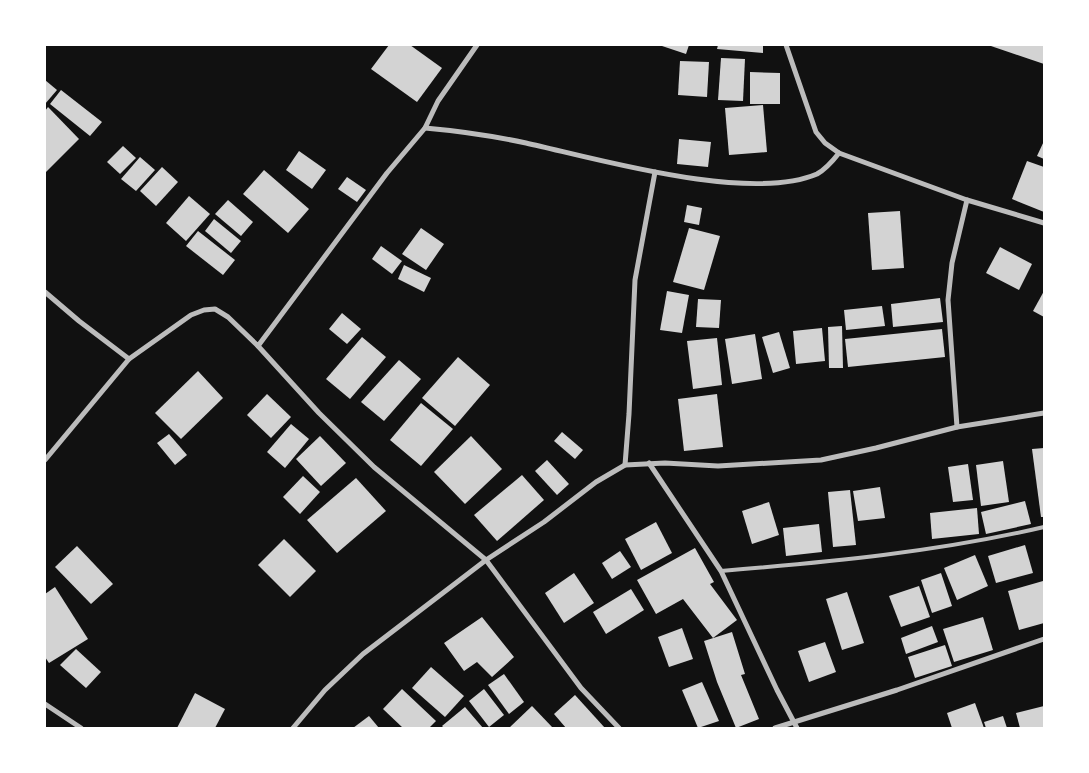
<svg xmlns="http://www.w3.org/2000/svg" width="1089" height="773" viewBox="0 0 1089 773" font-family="'Roboto Condensed',sans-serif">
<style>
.building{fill:#d3d3d3}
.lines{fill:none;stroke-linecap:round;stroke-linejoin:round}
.service{stroke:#bcbcbc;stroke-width:4}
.minor{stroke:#bcbcbc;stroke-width:5}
</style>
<rect width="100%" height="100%" fill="#111"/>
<!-- building -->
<g class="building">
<polygon points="389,45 410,45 442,68 417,102 371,69"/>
<polygon points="659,45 689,45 686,54"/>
<polygon points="718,45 763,45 763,53 717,49"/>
<polygon points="988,45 1044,45 1044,64"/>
<polygon points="721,58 745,59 743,101 718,100"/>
<polygon points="680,61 709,62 707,97 678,95"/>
<polygon points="750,72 780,73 780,104 750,104"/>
<polygon points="45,80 57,90 45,104"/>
<polygon points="61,90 102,122 90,136 50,104"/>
<polygon points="763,105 767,152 729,155 725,108"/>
<polygon points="48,107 79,139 45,173 45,111"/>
<polygon points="679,139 711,142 708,167 677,164"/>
<polygon points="1044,141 1044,159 1037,156"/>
<polygon points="123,146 136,158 120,174 107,162"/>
<polygon points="299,151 326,170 312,189 286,170"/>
<polygon points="140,157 155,170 136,191 121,179"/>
<polygon points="1027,161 1044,167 1044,212 1012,199"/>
<polygon points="162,167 178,182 156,206 140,191"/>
<polygon points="264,170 309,209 288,233 243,194"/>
<polygon points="347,177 366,190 357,202 338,189"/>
<polygon points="189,196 210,214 186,241 166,223"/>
<polygon points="228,200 253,222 241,236 215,214"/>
<polygon points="687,205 702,208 699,225 684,222"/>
<polygon points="900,211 904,268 872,270 868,213"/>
<polygon points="214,219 241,241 231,253 205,231"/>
<polygon points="421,228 444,244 426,270 402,254"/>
<polygon points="689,228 720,236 704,290 673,282"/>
<polygon points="198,231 235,260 223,275 186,246"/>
<polygon points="381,246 402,261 392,274 372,259"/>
<polygon points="1000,247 1032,264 1019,290 986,273"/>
<polygon points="404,265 431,278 424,292 398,279"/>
<polygon points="667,291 689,295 682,333 660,330"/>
<polygon points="1044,291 1044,317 1033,311"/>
<polygon points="940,298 943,322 893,327 891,304"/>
<polygon points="698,299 721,300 719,328 696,327"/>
<polygon points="882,306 885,326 846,330 844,310"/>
<polygon points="342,313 361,329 347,344 329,329"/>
<polygon points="842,326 843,368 829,368 828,327"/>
<polygon points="822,328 825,361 796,364 793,331"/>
<polygon points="942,329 945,357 848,367 845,339"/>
<polygon points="779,332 790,368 773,373 762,337"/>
<polygon points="755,334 762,379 732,384 725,339"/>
<polygon points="362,337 386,357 350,399 326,379"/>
<polygon points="717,338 722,385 693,389 687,341"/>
<polygon points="458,357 490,385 455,426 422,398"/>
<polygon points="399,360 421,379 384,421 361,402"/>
<polygon points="198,371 223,398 181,439 155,413"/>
<polygon points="267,394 291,417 271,438 247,415"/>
<polygon points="717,394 723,447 684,451 678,399"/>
<polygon points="421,403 453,429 421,466 390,440"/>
<polygon points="291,424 309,439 285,468 267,452"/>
<polygon points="562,432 583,450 575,459 554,441"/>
<polygon points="169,434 187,455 175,465 157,443"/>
<polygon points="320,436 346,463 321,486 296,459"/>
<polygon points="471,436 502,469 465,504 434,472"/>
<polygon points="1044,448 1044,517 1041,517 1032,449"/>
<polygon points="547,460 569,484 557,495 535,471"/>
<polygon points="1003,461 1009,502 981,506 976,465"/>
<polygon points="968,464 973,500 953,502 948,467"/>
<polygon points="522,475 544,500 497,541 474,515"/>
<polygon points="303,476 320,492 300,514 283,497"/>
<polygon points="356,478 386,511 337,553 307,520"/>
<polygon points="880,487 885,518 858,521 853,491"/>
<polygon points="850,490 856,545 833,547 828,492"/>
<polygon points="1025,501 1031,524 986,534 981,512"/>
<polygon points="769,502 779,535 752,544 742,511"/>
<polygon points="977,508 979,534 932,539 930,513"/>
<polygon points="656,522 672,553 641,570 625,539"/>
<polygon points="819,524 822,552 786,556 783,528"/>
<polygon points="284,539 316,571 290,597 258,565"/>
<polygon points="1025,545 1033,573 996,583 988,556"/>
<polygon points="77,546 113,584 91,604 55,567"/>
<polygon points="695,548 714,582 710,584 737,620 713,638 683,599 656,614 637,580"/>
<polygon points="620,551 631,567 612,579 602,563"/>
<polygon points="975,555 988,586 957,600 944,568"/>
<polygon points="574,573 594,603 564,623 545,593"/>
<polygon points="941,573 952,606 932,613 921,580"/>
<polygon points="1043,581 1044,623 1019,630 1008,591"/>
<polygon points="919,586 930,617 901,627 889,596"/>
<polygon points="55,587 88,639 49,663 45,657 45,594"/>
<polygon points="631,589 644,610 606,634 593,612"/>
<polygon points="847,592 864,643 842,650 826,599"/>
<polygon points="482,617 514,657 492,677 477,662 464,671 444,643"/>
<polygon points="983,617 993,650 954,662 943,629"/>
<polygon points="932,626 938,642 906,654 901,638"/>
<polygon points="682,628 693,659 669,667 658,637"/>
<polygon points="732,632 745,674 741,675 759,719 736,728 717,682 704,641"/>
<polygon points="825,642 836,672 809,682 798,651"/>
<polygon points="945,645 952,666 915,678 908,657"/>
<polygon points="76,649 101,672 86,688 60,665"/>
<polygon points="431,667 464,696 445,717 412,688"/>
<polygon points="504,674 524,702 509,714 488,685"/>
<polygon points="702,682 719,721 698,728 682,690"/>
<polygon points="402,689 436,721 429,728 403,728 383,709"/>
<polygon points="484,689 504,715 489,727 469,701"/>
<polygon points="195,693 225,709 215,728 177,728"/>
<polygon points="575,695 605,728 566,728 554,714"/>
<polygon points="975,703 984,728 952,728 947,713"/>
<polygon points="532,706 553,728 509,728"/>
<polygon points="1044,706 1044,728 1020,728 1016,713"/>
<polygon points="465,707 483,728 444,728 442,726"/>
<polygon points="369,716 379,728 353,728"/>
<polygon points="1003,716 1007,728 986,728 984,722"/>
</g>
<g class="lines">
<!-- service -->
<path class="service" d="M721,571C829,562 938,552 1044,527"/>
<!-- minor -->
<g class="minor">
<polyline points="786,45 816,132 825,143 839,153 967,200 1044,223"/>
<path d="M425,128C459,131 493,136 526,143C598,159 749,203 817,174C826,169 832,162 839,153"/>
<polyline points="45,292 79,321 129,359"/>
<polyline points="258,346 319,413 374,467 486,560 581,688 619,728"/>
<polyline points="957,427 948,300 952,263 967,200"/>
<polyline points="45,460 129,359 191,315 204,310 215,309 228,317 258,346 387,173 425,128 438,101 477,45"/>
<polyline points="649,463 721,571 777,690 797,728"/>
<polyline points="625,465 629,414 635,280 655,172"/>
<polyline points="45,704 81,728"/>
<polyline points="293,728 325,690 363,654 486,560 544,522 596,482 625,465 665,463 718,466 821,460 876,448 957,427 1044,413"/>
<polyline points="775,728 897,690 1044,639"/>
</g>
</g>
<!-- border -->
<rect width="1089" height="773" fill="none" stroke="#ffffff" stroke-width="92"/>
</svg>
